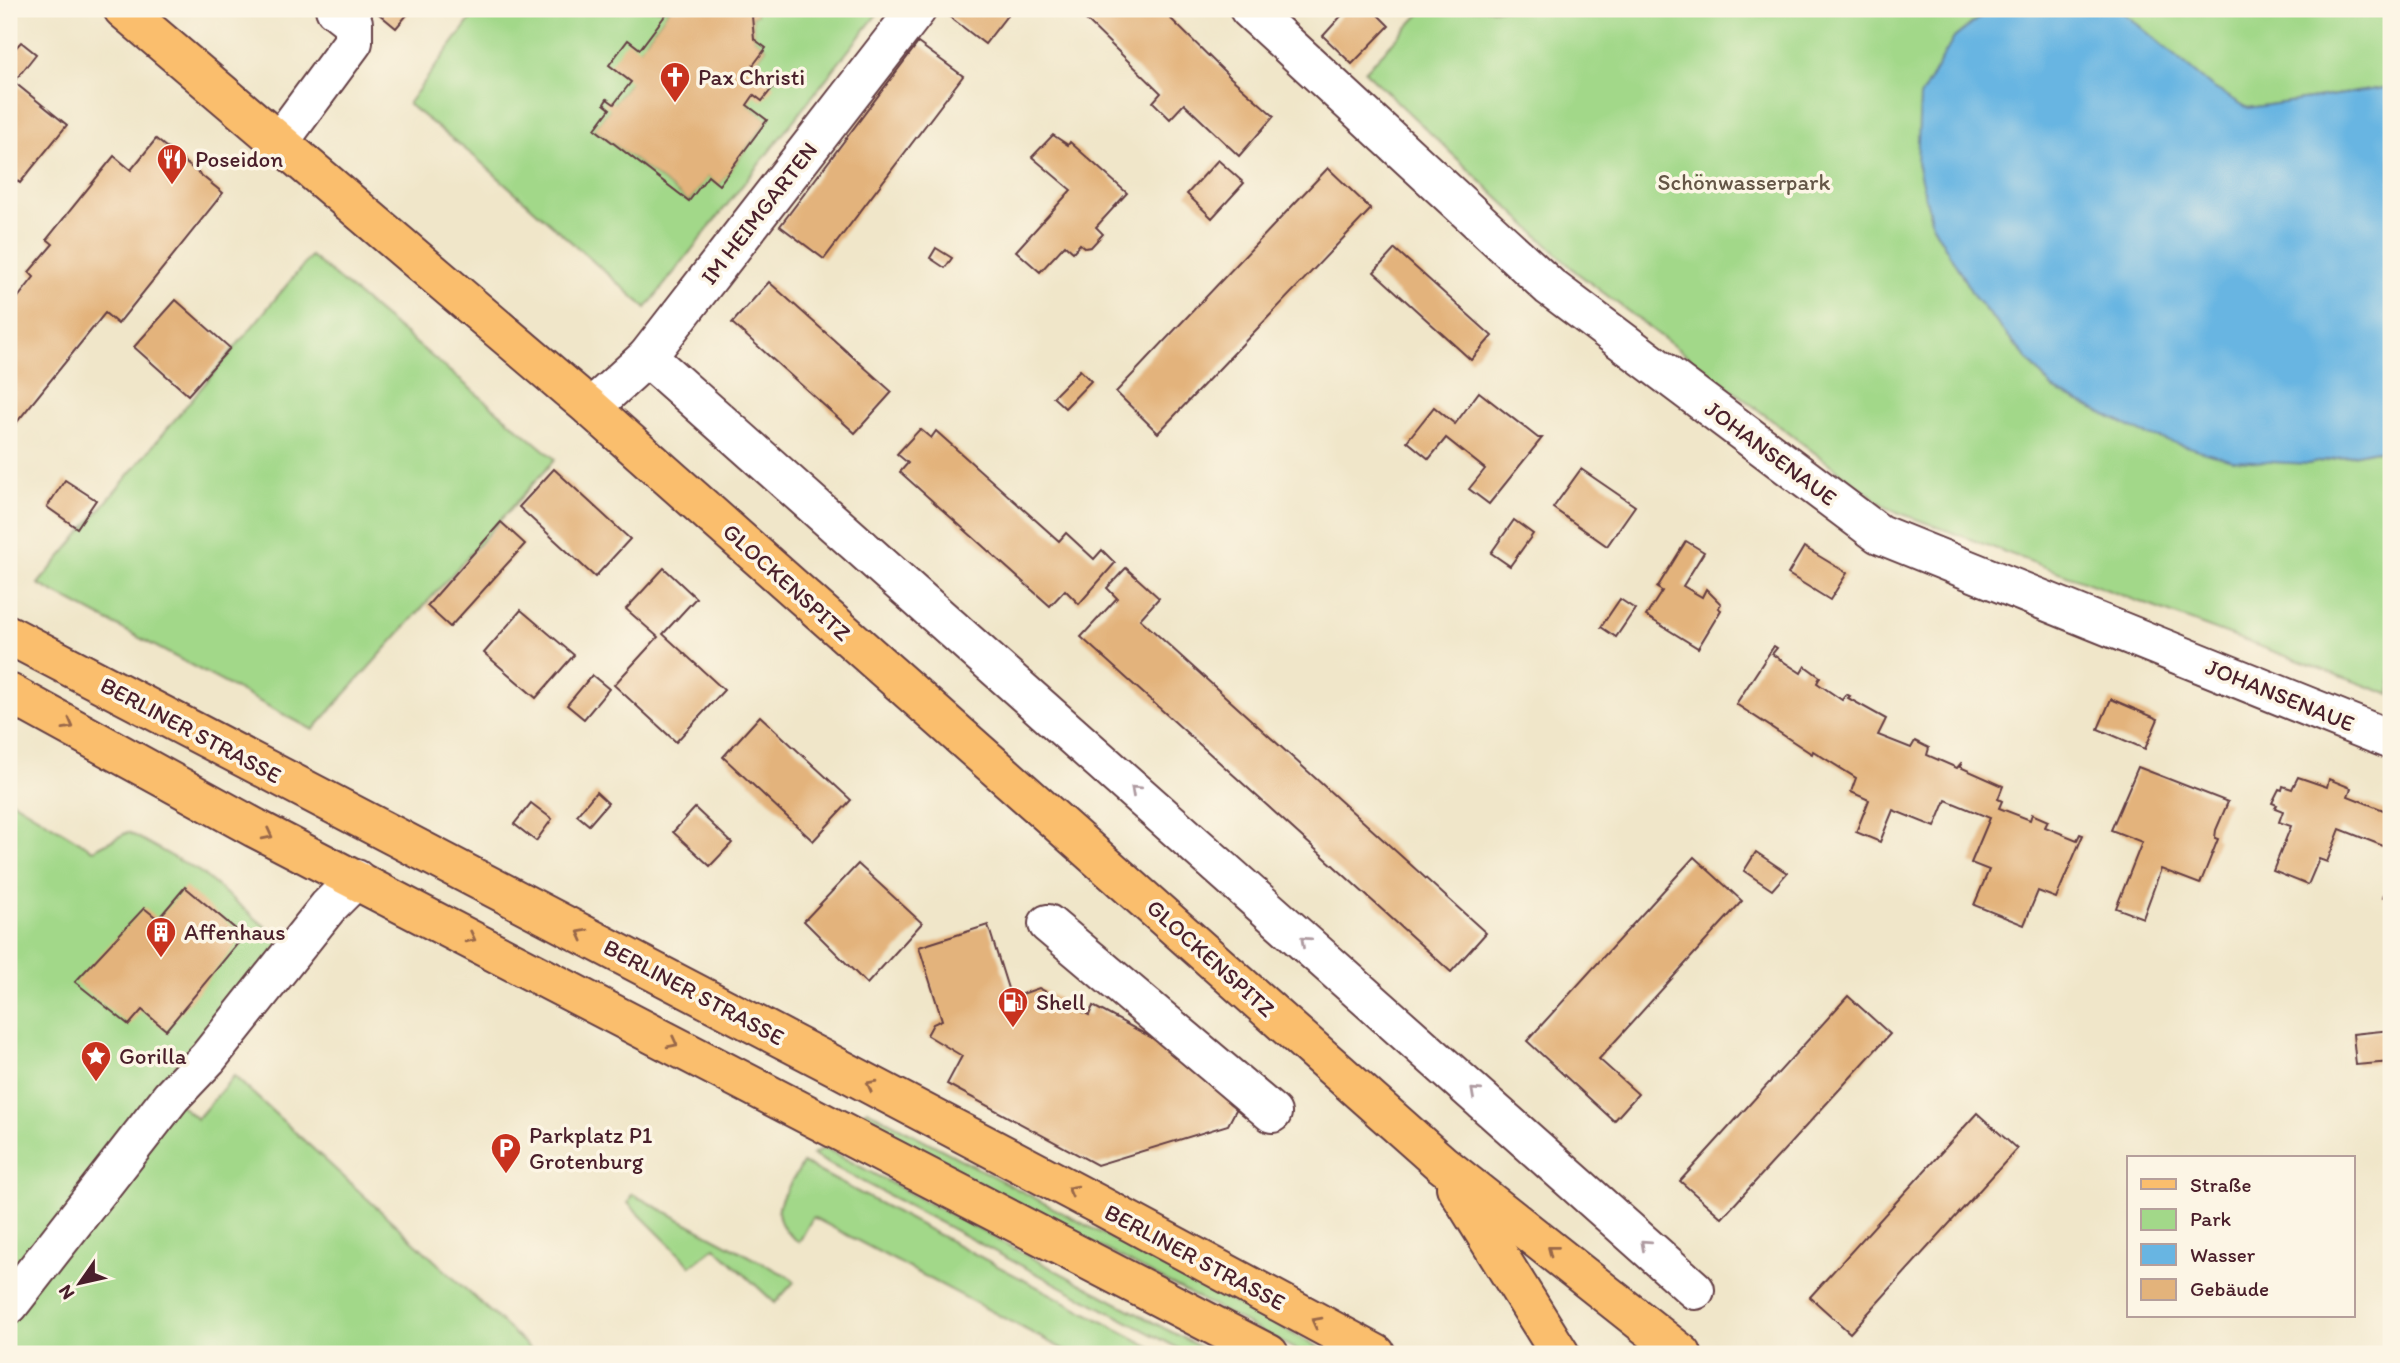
<svg xmlns="http://www.w3.org/2000/svg" width="2400" height="1363" viewBox="0 0 2400 1363" font-family="Itim,sans-serif">
<style>
.green{fill:#a2d889;stroke:#767c5a;stroke-width:2}
.water{fill:#68b5e2;stroke:#596a86;stroke-width:2}
.building{fill:#e3b37b}
.lines{fill:none;stroke-linecap:round;stroke-linejoin:round}
.minor-casing{stroke:#633d43;stroke-width:42}
.major-casing{stroke:#633d43;stroke-width:42}
.minor{stroke:#fff;stroke-width:38}
.major{stroke:#fabe6d;stroke-width:38}
.oneway{stroke:#996749}
.oneway2{stroke:#ae9aa0}
.labels{text-anchor:middle;dominant-baseline:central;stroke-width:7;stroke-linejoin:round;paint-order:stroke}
.poi-label{font-size:23px;fill:#4a1f2b;stroke:#fcf5e5;text-anchor:start}
.park-label{font-size:23px;fill:#645647;stroke:#fcf5e5}
.street-label{font-size:23px;fill:#4a1f2b;stroke:#fcf5e5}
</style>
<rect width="100%" height="100%" fill="#fcf5e5"/>
<filter id="ink" filterUnits="userSpaceOnUse"><feTurbulence type="fractalNoise" baseFrequency=".0143" numOctaves="2"/><feDisplacementMap in="SourceGraphic" scale="14" xChannelSelector="R" yChannelSelector="G"/><feConvolveMatrix kernelMatrix="1 2 1 2 8 2 1 2 1" color-interpolation-filters="sRGB"/></filter>
<filter id="wash" filterUnits="userSpaceOnUse"><feTurbulence type="fractalNoise" baseFrequency=".00686" numOctaves="4" result="noise"/><feDisplacementMap in="SourceGraphic" scale="28" xChannelSelector="R" yChannelSelector="G"/><feGaussianBlur stdDeviation="1.57" result="paint"/><feColorMatrix in="noise" values="0 0 0 0 0 0 0 0 0 0 0 0 0 0 0 0 0 1.4 0 .05"/><feComposite in="paint" operator="in"/></filter>
<g filter="url(#wash)">
<rect width="100%" height="100%" fill="#f0e6c9"/>
<!-- green -->
<g class="green">
<polygon points="478,9 670,9 640,49 631,82 595,129 689,201 708,176 719,184 767,121 732,93 766,48 754,39 752,16 756,15 755,9 881,9 646,308 475,157 408,104"/>
<polygon points="1425,9 1990,9 1954,38 1932,224 1975,298 2054,390 2308,464 2376,450 2391,452 2391,695 1889,509 1576,272 1365,71"/>
<polygon points="2119,9 2391,9 2391,87 2248,108 2212,87"/>
<polygon points="311,256 555,459 313,730 38,584"/>
<polygon points="9,799 93,850 128,832 200,872 285,943 164,1091 197,1119 234,1076 536,1354 9,1354"/>
<polygon points="867,1110 1331,1354 1304,1354 859,1120 861,1114"/>
<polygon points="825,1148 1213,1354 1189,1354 812,1155"/>
<path d="M803,1163L1143,1343L1165,1354H1072L813,1217L799,1242C760,1215 785,1195 803,1163Z"/>
<polygon points="632,1194 791,1278 794,1282 775,1303 715,1247 691,1266 628,1203"/>
</g>
<!-- water -->
<polygon class="water" points="1990,9 2119,9 2212,87 2248,108 2391,87 2391,452 2376,450 2308,464 2232,460 2142,433 2054,390 1975,298 1932,224 1917,163 1920,97 1954,38"/>
<g id="blocks">
<!-- building -->
<g class="building">
<polygon points="373,9 412,9 396,28"/>
<polygon points="670,9 755,9 756,15 752,16 754,39 766,48 751,68 774,86 762,101 754,95 747,105 767,120 719,185 708,176 689,201 595,129 610,109 604,104 607,99 614,104 631,82 609,65 628,40 640,49"/>
<polygon points="944,9 1012,9 985,44 942,11"/>
<polygon points="1091,9 1161,9 1231,78 1274,116 1239,156 1184,104 1170,119 1153,102 1161,93 1083,17"/>
<polygon points="1338,9 1380,9 1376,13 1389,26 1352,64 1323,36 1343,14"/>
<polygon points="21,42 36,54 14,82 67,125 20,183 9,174 9,55"/>
<polygon points="918,43 963,76 824,259 780,226"/>
<polygon points="1053,135 1068,145 1070,142 1127,193 1096,227 1103,234 1091,247 1085,248 1080,244 1073,252 1065,245 1040,272 1016,251 1071,190 1032,157"/>
<polygon points="156,139 223,193 118,324 105,313 9,432 9,309 34,277 29,272 53,244 47,239 114,156 131,170"/>
<polygon points="1218,160 1244,183 1212,218 1187,194"/>
<polygon points="1328,168 1371,209 1158,433 1116,392"/>
<polygon points="936,248 952,258 945,268 930,258"/>
<polygon points="1395,249 1492,336 1471,360 1374,272"/>
<polygon points="769,282 892,392 855,433 732,323"/>
<polygon points="176,300 230,348 188,395 134,347"/>
<polygon points="1080,370 1091,381 1065,408 1053,397"/>
<polygon points="1479,392 1538,438 1542,438 1489,504 1469,489 1485,469 1446,438 1429,459 1407,441 1434,407 1455,424"/>
<polygon points="920,429 931,438 936,431 1059,541 1066,533 1094,559 1102,550 1115,563 1079,604 1065,590 1050,606 900,472 908,463 897,454"/>
<polygon points="554,469 630,539 595,577 519,507"/>
<polygon points="1581,469 1635,506 1607,546 1553,508"/>
<polygon points="65,480 96,500 77,528 47,507"/>
<polygon points="1514,520 1533,534 1510,566 1491,553"/>
<polygon points="501,522 525,544 450,627 427,606"/>
<polygon points="1686,541 1704,552 1683,586 1702,597 1706,589 1721,604 1718,608 1721,610 1698,648 1646,616 1662,591 1657,588"/>
<polygon points="1804,547 1847,573 1830,600 1788,574"/>
<polygon points="664,568 696,598 663,634 724,690 676,742 614,685 658,637 626,609"/>
<polygon points="1126,568 1159,598 1140,619 1486,933 1451,972 1081,637 1117,598 1107,588"/>
<polygon points="1620,599 1635,609 1616,637 1601,627"/>
<polygon points="521,610 574,655 536,698 484,653"/>
<polygon points="1774,646 1777,648 1772,654 1801,673 1805,666 1820,677 1817,683 1842,700 1846,694 1850,696 1848,698 1886,719 1878,735 1911,748 1915,741 1929,748 1927,755 1957,768 1962,762 1960,767 2003,786 1998,799 2002,801 1999,808 2030,820 2032,814 2048,821 2045,827 2077,840 2080,834 2083,835 2056,898 2038,891 2024,925 1974,905 1989,870 1971,863 1990,818 1946,800 1935,827 1893,810 1880,842 1856,832 1869,800 1851,792 1856,778 1813,751 1812,754 1736,704"/>
<polygon points="592,675 609,689 584,719 567,705"/>
<polygon points="2111,699 2158,719 2145,749 2098,729"/>
<polygon points="760,716 851,800 813,841 723,757"/>
<polygon points="2138,767 2228,802 2216,830 2215,838 2218,839 2200,884 2161,869 2143,918 2116,908 2142,842 2111,830"/>
<polygon points="2298,777 2327,787 2329,779 2351,788 2348,796 2391,813 2391,849 2340,829 2327,862 2319,859 2308,885 2273,871 2291,826 2279,822 2283,811 2275,808 2277,805 2272,803 2279,789 2282,790 2283,786 2292,789"/>
<polygon points="596,792 608,803 589,825 577,815"/>
<polygon points="531,803 552,819 536,841 514,824"/>
<polygon points="695,808 732,843 710,866 673,832"/>
<polygon points="1756,852 1787,873 1772,890 1744,871"/>
<polygon points="1694,857 1742,901 1599,1059 1638,1094 1614,1121 1527,1041"/>
<polygon points="858,864 922,923 867,984 804,921"/>
<polygon points="2391,872 2391,901 2383,898"/>
<polygon points="185,887 244,936 166,1030 142,1010 129,1025 75,982 144,908 158,919"/>
<polygon points="988,925 1011,998 1039,988 1089,1015 1093,1006 1247,1089 1228,1125 1097,1165 947,1084 962,1056 927,1035 933,1024 942,1020 919,947"/>
<polygon points="1848,996 1890,1034 1722,1218 1680,1181"/>
<polygon points="2391,1030 2391,1062 2356,1065 2353,1034"/>
<polygon points="1977,1113 2017,1149 1850,1333 1810,1297"/>
</g>
</g>
</g>
<g filter="url(#ink)">
<use href="#blocks" fill-opacity="0" stroke="#633d43" stroke-width="2"/>
<g class="lines">
<!-- minor casing -->
<g class="minor-casing">
<g id="minor">
<polyline points="1249,9 1550,287 1879,534 2391,740"/>
<polyline points="280,141 353,42 353,23 335,9"/>
<polyline points="647,357 1695,1290"/>
<polyline points="591,408 647,357 917,9"/>
<polyline points="1048,924 1272,1113"/>
<polyline points="9,1305 171,1097 208,1058 328,907 356,879"/>
</g>
</g>
<!-- major casing -->
<g class="major-casing">
<g id="major">
<polyline points="123,9 591,408 1442,1164 1682,1354"/>
<polyline points="9,635 835,1066 1099,1205 1376,1354"/>
<polyline points="9,693 255,828 1269,1354"/>
<polyline points="1456,1187 1560,1354"/>
</g>
</g>
<!-- minor -->
<use href="#minor" class="minor"/>
<!-- major -->
<use href="#major" class="major"/>
</g>
<!-- one-way arrows -->
<defs><path id="oneway-chevron" d="M-2-3.5L2.5 0L-2 3.5" fill="none" stroke-width="1.6" stroke-linecap="round" stroke-linejoin="round" transform="scale(1.75)"/></defs>
<g class="oneway">
<use href="#oneway-chevron" transform="translate(69 725) rotate(29)"/>
<use href="#oneway-chevron" transform="translate(268 835) rotate(27)"/>
<use href="#oneway-chevron" transform="translate(582 934) rotate(-152)"/>
<use href="#oneway-chevron" transform="translate(471 938) rotate(27)"/>
<use href="#oneway-chevron" transform="translate(673 1043) rotate(27)"/>
<use href="#oneway-chevron" transform="translate(871 1085) rotate(-152)"/>
<use href="#oneway-chevron" transform="translate(1072 1190) rotate(-152)"/>
<use href="#oneway-chevron" transform="translate(1552 1250) rotate(-142)"/>
<use href="#oneway-chevron" transform="translate(1316 1322) rotate(-152)"/>
</g>
<g class="oneway2">
<use href="#oneway-chevron" transform="translate(1135 790) rotate(-138)"/>
<use href="#oneway-chevron" transform="translate(1305 941) rotate(-138)"/>
<use href="#oneway-chevron" transform="translate(1475 1092) rotate(-138)"/>
<use href="#oneway-chevron" transform="translate(1645 1244) rotate(-138)"/>
</g>
</g>
<!-- icons -->
<defs>
<g id="church-pin" transform="scale(1.575)"><path d="M0 17L-7.5 6A9.5 9.5 0 1 1 7.5 6Z" fill="#c8321e" stroke="#fcf5e5"/><path d="M-1.2-6h2.4v3.5h3.3v2.4h-3.3V6h-2.4V-.1h-3.3v-2.4h3.3Z" fill="#fff"/></g>
<g id="restaurant-pin" transform="scale(1.575)"><path d="M0 17L-7.5 6A9.5 9.5 0 1 1 7.5 6Z" fill="#c8321e" stroke="#fcf5e5"/><path d="M-5-6h1v4h1v-4h1v4h1v-4h1v5L-1.5 .5V6h-2V.5L-5-1ZM5-6V6H3V1.5H1.5Q1.5-4 5-6Z" fill="#fff"/></g>
<g id="building-pin" transform="scale(1.575)"><path d="M0 17L-7.5 6A9.5 9.5 0 1 1 7.5 6Z" fill="#c8321e" stroke="#fcf5e5"/><path d="M-4-6H4V6H1V3H-1V6H-4ZM-2.5-4.3h1.7v1.8h-1.7ZM.8-4.3h1.7v1.8H.8ZM-2.5-1h1.7V.8h-1.7ZM.8-1h1.7V.8H.8Z" fill="#fff"/></g>
<g id="fuel-pin" transform="scale(1.575)"><path d="M0 17L-7.5 6A9.5 9.5 0 1 1 7.5 6Z" fill="#c8321e" stroke="#fcf5e5"/><path d="M-5.5-6h7V0h2V4h1.3V-2.5L3-4.5l.8-.8L6-3V5H2.5V1h-1V6h-7ZM-4.2-4.7v3.2H.2V-4.7Z" fill="#fff"/></g>
<g id="sight-pin" transform="scale(1.575)"><path d="M0 17L-7.5 6A9.5 9.5 0 1 1 7.5 6Z" fill="#c8321e" stroke="#fcf5e5"/><path d="M0-6L1.8-2.2L6-1.7L2.9 1.2L3.7 5.4L0 3.3L-3.7 5.4L-2.9 1.2L-6-1.7L-1.8-2.2Z" fill="#fff"/></g>
<g id="parking-pin" transform="scale(1.575)"><path d="M0 17L-7.5 6A9.5 9.5 0 1 1 7.5 6Z" fill="#c8321e" stroke="#fcf5e5"/><path d="M-3.5-5.5H1a3.5 3.5 0 0 1 0 7H-1V5.5H-3.5ZM-1-3.4V-.6H.8a1.4 1.4 0 0 0 0-2.8Z" fill="#fff"/></g>
</defs>
<g fill-rule="evenodd">
<use href="#church-pin" x="675" y="77"/>
<use href="#restaurant-pin" x="172" y="159"/>
<use href="#building-pin" x="161" y="932"/>
<use href="#fuel-pin" x="1013" y="1002"/>
<use href="#sight-pin" x="96" y="1056"/>
<use href="#parking-pin" x="506" y="1148"/>
</g>
<g class="labels">
<!-- poi labels -->
<g class="poi-label">
<text x="698" y="77">Pax Christi</text>
<text x="195" y="159">Poseidon</text>
<text x="184" y="932">Affenhaus</text>
<text x="1036" y="1002">Shell</text>
<text x="119" y="1056">Gorilla</text>
<text x="529" y="1135">Parkplatz P1<tspan x="529" dy="26">Grotenburg</tspan></text>
</g>
<!-- park labels -->
<g class="park-label">
<text x="1744" y="182">Schönwasserpark</text>
</g>
<!-- street labels -->
<g class="street-label">
<text transform="translate(759 213) rotate(-52)">IM HEIMGARTEN</text>
<text transform="translate(1771 453) rotate(37)">JOHANSENAUE</text>
<text transform="translate(787 582) rotate(42)">GLOCKENSPITZ</text>
<text transform="translate(2280 695) rotate(22)">JOHANSENAUE</text>
<text transform="translate(191 730) rotate(28)">BERLINER STRASSE</text>
<text transform="translate(1211 958) rotate(42)">GLOCKENSPITZ</text>
<text transform="translate(694 992) rotate(28)">BERLINER STRASSE</text>
<text transform="translate(1195 1257) rotate(28)">BERLINER STRASSE</text>
</g>
</g>
<!-- margin -->
<rect width="2400" height="1363" fill="none" stroke="#fcf5e5" stroke-width="35"/>
<!-- legend -->
<rect x="2127" y="1156" width="228" height="161" fill="#fcf5e5" stroke="#b59f9b" stroke-width="2"/>
<rect x="2141" y="1179" width="35" height="10" fill="#fabe6d" stroke="#b59f9b" stroke-width="2"/>
<text x="2190" y="1192" font-size="21" fill="#4a1f2b">Straße</text>
<rect x="2141" y="1209" width="35" height="21" fill="#a2d889" stroke="#b59f9b" stroke-width="2"/>
<text x="2190" y="1226" font-size="21" fill="#4a1f2b">Park</text>
<rect x="2141" y="1244" width="35" height="21" fill="#68b5e2" stroke="#b59f9b" stroke-width="2"/>
<text x="2190" y="1262" font-size="21" fill="#4a1f2b">Wasser</text>
<rect x="2141" y="1279" width="35" height="21" fill="#e3b37b" stroke="#b59f9b" stroke-width="2"/>
<text x="2190" y="1296" font-size="21" fill="#4a1f2b">Gebäude</text>
<!-- north arrow -->
<g transform="translate(80 1283) rotate(236)" stroke="#fcf5e5" stroke-width="5" paint-order="stroke">
<path d="M0-5L12 26L0 18L-12 26Z" fill="#4a1f2b"/>
<text y="-10" font-size="19" font-weight="bold" text-anchor="middle" fill="#4a1f2b">N</text>
</g>
</svg>
